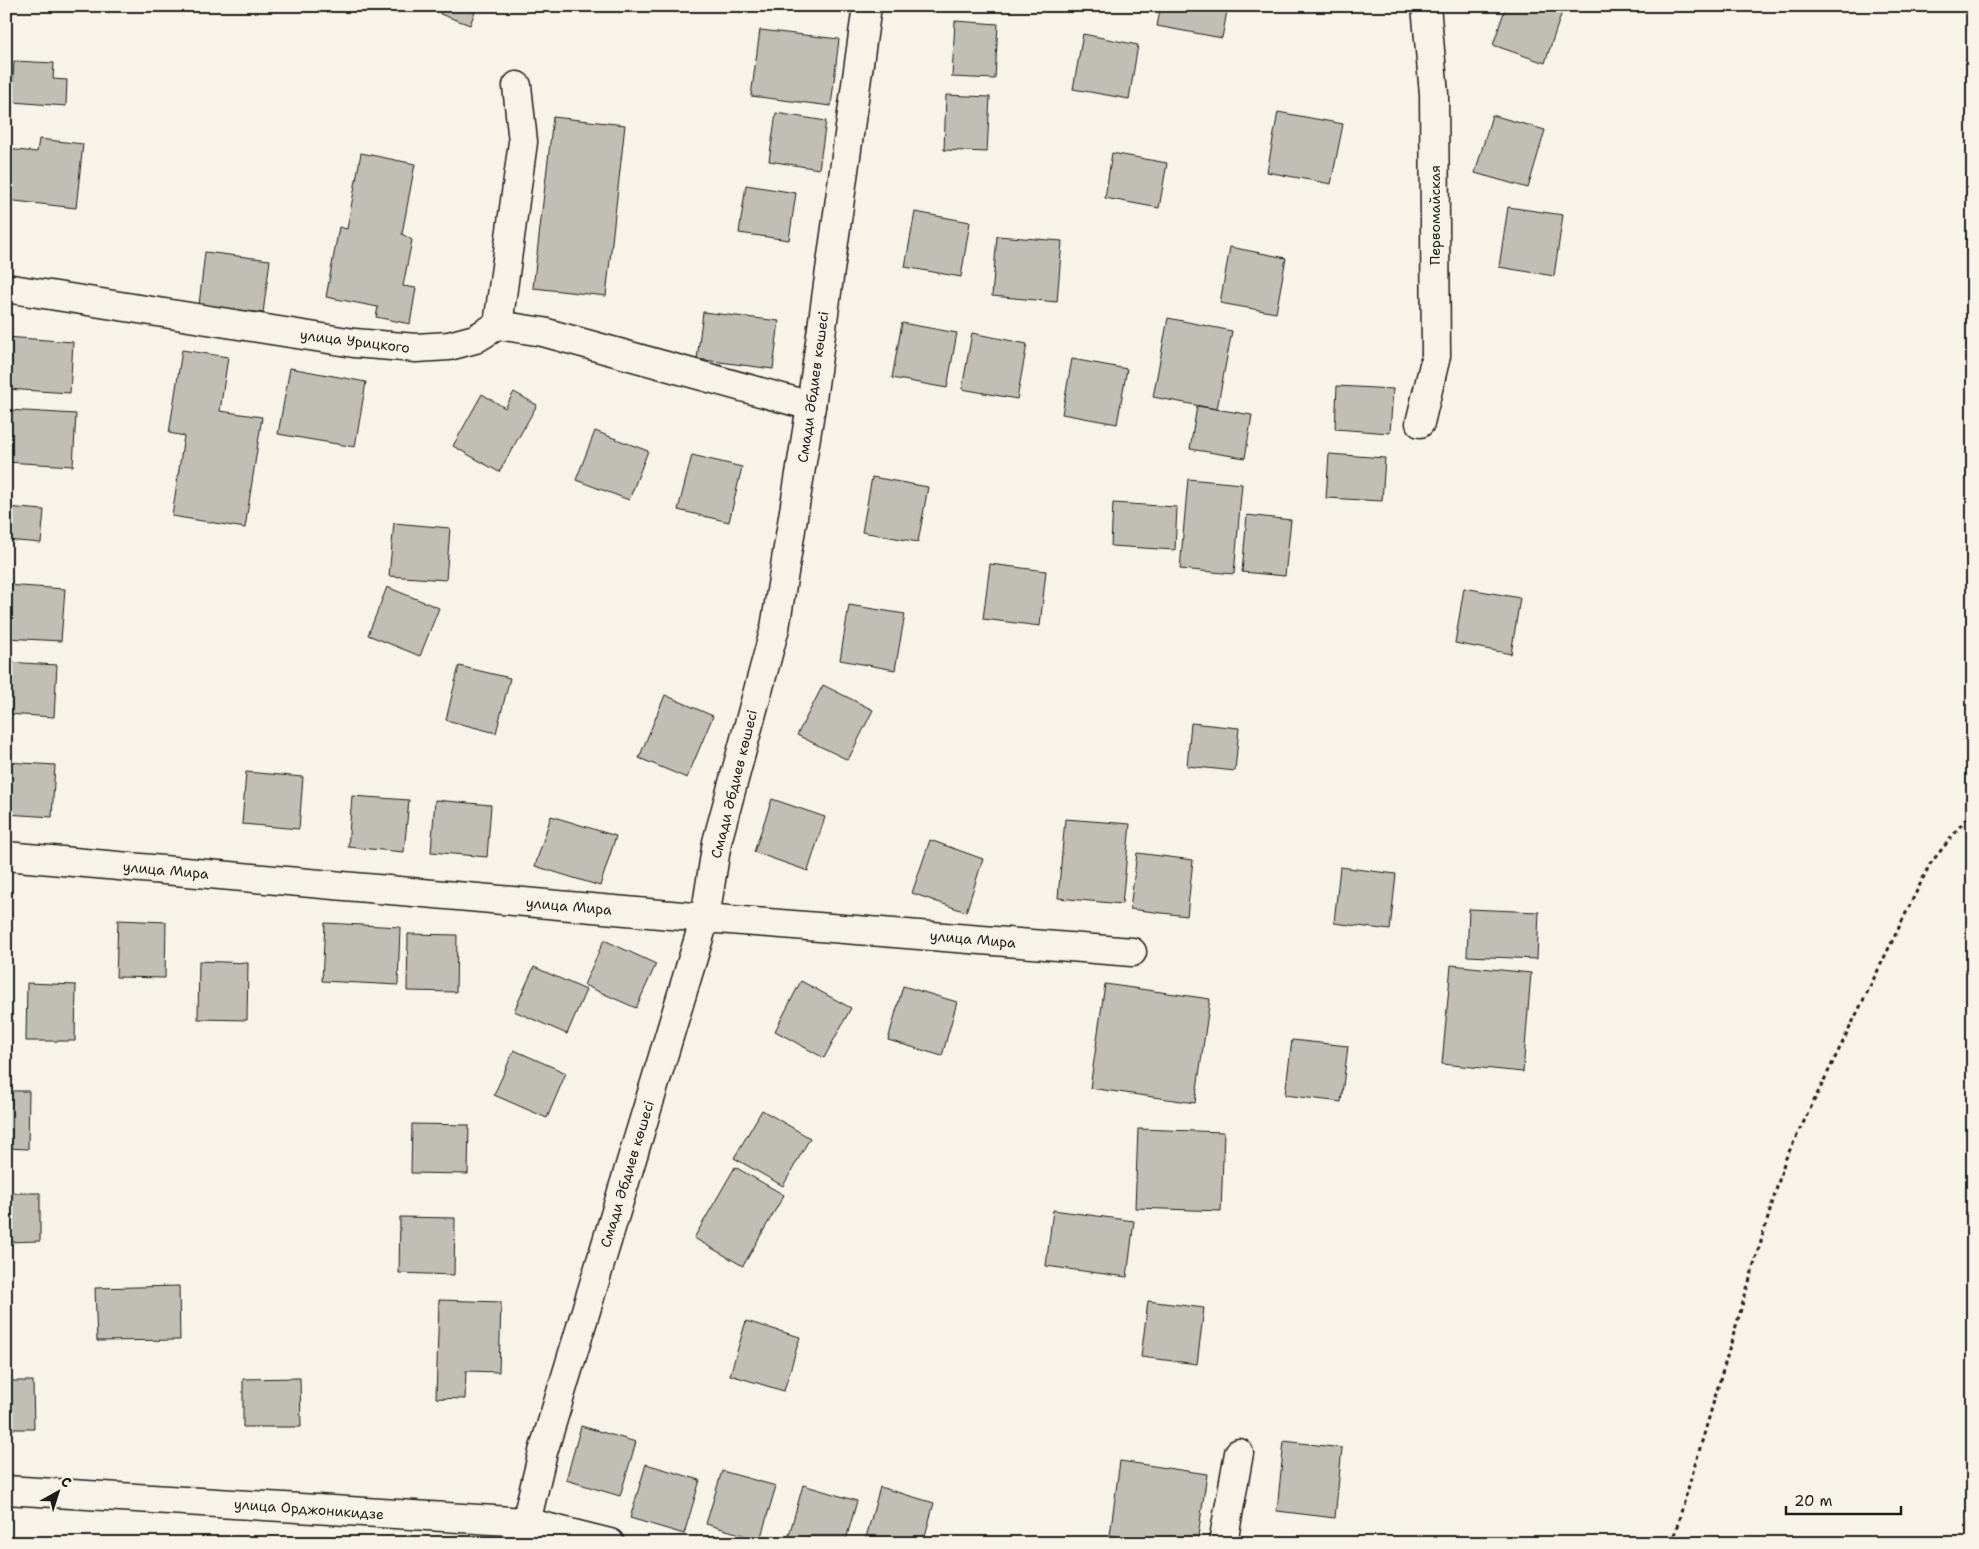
<svg xmlns="http://www.w3.org/2000/svg" width="1979" height="1549" viewBox="0 0 1979 1549" font-family="'Shantell Sans',sans-serif">
<style>
.building{fill:#c0beb5;stroke:#1c1c1c}
.lines{fill:none;stroke-linecap:round;stroke-linejoin:round}
.minor-casing{stroke:#1c1c1c;stroke-width:31}
.path{stroke:#1c1c1c;stroke-width:3;stroke-dasharray:4 4;stroke-linecap:butt}
.minor{stroke:#f7f3e8;stroke-width:28}
.labels{text-anchor:middle;dominant-baseline:central;stroke-width:4;stroke-linejoin:round;paint-order:stroke}
.street-label{font-size:14px;fill:#1c1c1c;stroke:#f7f3e8}
</style>
<rect width="100%" height="100%" fill="#f7f3e8"/>
<filter id="ink" filterUnits="userSpaceOnUse"><feTurbulence type="fractalNoise" baseFrequency=".02" numOctaves="2"/><feDisplacementMap in="SourceGraphic" scale="10" xChannelSelector="R" yChannelSelector="G"/><feConvolveMatrix kernelMatrix="1 2 1 2 8 2 1 2 1" color-interpolation-filters="sRGB"/></filter>
<g filter="url(#ink)">
<!-- building -->
<g class="building">
<polygon points="442,6 477,6 470,25 440,14"/>
<polygon points="1161,6 1228,6 1222,38 1157,26"/>
<polygon points="1506,6 1564,6 1545,63 1493,45"/>
<polygon points="955,21 998,24 995,79 952,77"/>
<polygon points="760,30 839,39 831,106 751,96"/>
<polygon points="1083,34 1138,45 1129,99 1073,89"/>
<polygon points="14,61 54,63 53,79 67,80 66,106 12,102"/>
<polygon points="946,95 990,97 987,152 944,150"/>
<polygon points="1278,112 1343,124 1331,184 1267,172"/>
<polygon points="776,113 826,121 819,169 769,161"/>
<polygon points="1492,115 1545,130 1528,188 1475,173"/>
<polygon points="553,117 625,125 606,296 533,288"/>
<polygon points="39,139 83,144 76,208 6,200 6,149 37,152"/>
<polygon points="361,153 415,164 402,234 412,240 403,286 416,288 410,324 376,317 378,307 326,297 339,227 347,229"/>
<polygon points="1112,153 1167,163 1159,208 1105,198"/>
<polygon points="746,185 796,193 789,240 739,233"/>
<polygon points="1508,207 1563,215 1554,276 1499,267"/>
<polygon points="915,212 970,222 961,277 905,267"/>
<polygon points="997,236 1062,241 1057,302 992,296"/>
<polygon points="1230,247 1286,258 1276,313 1220,303"/>
<polygon points="205,252 270,260 263,313 199,305"/>
<polygon points="703,312 779,321 773,369 697,359"/>
<polygon points="1168,318 1232,331 1217,409 1153,397"/>
<polygon points="902,323 957,333 947,388 892,378"/>
<polygon points="972,333 1027,344 1017,399 962,389"/>
<polygon points="6,337 73,342 70,393 6,389"/>
<polygon points="182,350 228,357 220,411 262,417 245,528 172,516 184,436 169,433"/>
<polygon points="1072,359 1127,369 1117,424 1062,414"/>
<polygon points="290,368 366,382 355,447 278,434"/>
<polygon points="1337,386 1393,389 1390,433 1335,429"/>
<polygon points="514,392 537,405 499,472 453,446 482,394 505,408"/>
<polygon points="1197,406 1252,415 1245,458 1190,449"/>
<polygon points="8,410 76,414 73,466 6,462"/>
<polygon points="595,431 648,451 629,500 576,480"/>
<polygon points="1329,454 1385,458 1382,501 1326,498"/>
<polygon points="692,455 742,467 729,522 678,510"/>
<polygon points="872,477 928,487 918,542 862,532"/>
<polygon points="1188,479 1242,484 1234,574 1180,569"/>
<polygon points="1113,503 1177,507 1175,550 1111,546"/>
<polygon points="6,507 44,510 41,543 6,540"/>
<polygon points="1247,515 1291,520 1285,576 1242,572"/>
<polygon points="394,523 450,528 446,580 389,576"/>
<polygon points="990,564 1046,571 1040,626 983,619"/>
<polygon points="6,585 65,589 61,641 6,638"/>
<polygon points="387,587 439,608 420,656 368,635"/>
<polygon points="1464,588 1520,598 1511,654 1455,643"/>
<polygon points="849,605 905,614 895,670 840,660"/>
<polygon points="6,662 57,665 54,717 6,714"/>
<polygon points="459,666 510,678 496,733 446,720"/>
<polygon points="823,685 873,710 848,760 797,735"/>
<polygon points="665,695 713,716 687,778 639,758"/>
<polygon points="1191,723 1239,728 1235,771 1187,766"/>
<polygon points="6,762 55,765 52,817 6,814"/>
<polygon points="246,772 303,777 299,829 242,824"/>
<polygon points="352,796 409,800 404,852 348,847"/>
<polygon points="772,799 825,817 808,871 754,852"/>
<polygon points="435,800 491,805 487,857 431,852"/>
<polygon points="551,816 616,836 600,886 535,866"/>
<polygon points="1065,819 1130,824 1122,904 1058,898"/>
<polygon points="930,840 983,859 966,912 912,893"/>
<polygon points="1137,853 1193,860 1187,916 1130,909"/>
<polygon points="1340,867 1396,874 1390,930 1334,923"/>
<polygon points="1469,909 1539,912 1537,959 1467,956"/>
<polygon points="118,920 166,922 165,978 116,977"/>
<polygon points="325,923 400,927 398,985 322,981"/>
<polygon points="408,934 457,935 456,992 407,991"/>
<polygon points="604,940 656,964 636,1008 584,985"/>
<polygon points="199,961 248,963 247,1020 198,1019"/>
<polygon points="1451,965 1531,973 1523,1072 1442,1064"/>
<polygon points="534,967 586,990 567,1034 514,1011"/>
<polygon points="801,981 851,1008 824,1058 775,1031"/>
<polygon points="27,983 76,985 75,1041 26,1041"/>
<polygon points="1105,984 1210,999 1195,1103 1090,1088"/>
<polygon points="903,986 957,1002 942,1056 888,1040"/>
<polygon points="1292,1040 1348,1046 1341,1102 1285,1095"/>
<polygon points="514,1050 566,1073 547,1118 494,1095"/>
<polygon points="6,1091 29,1091 28,1149 6,1148"/>
<polygon points="762,1110 810,1138 783,1186 734,1158"/>
<polygon points="412,1124 469,1125 468,1174 411,1173"/>
<polygon points="1138,1129 1224,1132 1221,1211 1135,1208"/>
<polygon points="735,1167 784,1195 743,1266 694,1238"/>
<polygon points="6,1193 40,1193 40,1241 6,1242"/>
<polygon points="1053,1210 1134,1221 1127,1277 1046,1266"/>
<polygon points="400,1217 455,1218 454,1275 399,1273"/>
<polygon points="179,1286 180,1340 97,1341 95,1288"/>
<polygon points="439,1300 501,1302 499,1372 466,1371 465,1399 436,1398"/>
<polygon points="1148,1301 1204,1308 1197,1364 1141,1357"/>
<polygon points="746,1321 800,1337 784,1391 730,1375"/>
<polygon points="300,1378 301,1427 243,1427 243,1379"/>
<polygon points="6,1381 33,1381 34,1429 6,1429"/>
<polygon points="581,1426 636,1442 620,1496 566,1480"/>
<polygon points="1284,1441 1342,1448 1335,1518 1277,1511"/>
<polygon points="1120,1461 1207,1474 1197,1543 1162,1543 1110,1535"/>
<polygon points="646,1464 700,1480 684,1534 630,1518"/>
<polygon points="722,1471 776,1486 760,1540 706,1524"/>
<polygon points="803,1485 857,1501 845,1543 800,1543 788,1539"/>
<polygon points="880,1487 934,1503 923,1543 872,1543 865,1541"/>
</g>
<g class="lines">
<!-- minor casing -->
<g class="minor-casing">
<g id="minor">
<polyline points="6,288 354,343 416,348 449,346 475,339 498,325 543,332 811,406"/>
<polyline points="498,325 523,142 517,86"/>
<polyline points="1420,423 1436,356 1434,94 1426,6"/>
<polyline points="6,856 705,918 1132,952"/>
<polyline points="6,1490 526,1522 610,1543"/>
<polyline points="517,1543 526,1522 543,1452 705,918 717,842 775,628 811,406 867,6"/>
<polyline points="1223,1543 1239,1453"/>
</g>
</g>
<!-- path -->
<polyline class="path" points="1672,1543 1785,1160 1930,864 1973,810"/>
<!-- minor -->
<use href="#minor" class="minor"/>
</g>
</g>
<g class="labels">
<!-- street labels -->
<g class="street-label">
<text transform="translate(1435 215) rotate(-90)">Первомайская</text>
<text transform="translate(355 341) rotate(7)">улица Урицкого</text>
<text transform="translate(813 387) rotate(-82)">Смади Әбдиев көшесі</text>
<text transform="translate(734 784) rotate(-76)">Смади Әбдиев көшесі</text>
<text transform="translate(166 870) rotate(5)">улица Мира</text>
<text transform="translate(569 906) rotate(5)">улица Мира</text>
<text transform="translate(973 939) rotate(5)">улица Мира</text>
<text transform="translate(627 1174) rotate(-73)">Смади Әбдиев көшесі</text>
<text transform="translate(309 1509) rotate(4)">улица Орджоникидзе</text>
</g>
</g>
<!-- margin -->
<rect width="1979" height="1549" fill="none" stroke="#f7f3e8" stroke-width="25"/>
<rect x="12" y="12" width="1954" height="1524" fill="none" stroke="#1c1c1c" stroke-width="2" filter="url(#ink)"/>
<!-- north arrow -->
<g transform="translate(58 1492) rotate(39)" stroke="#f7f3e8" stroke-width="4" paint-order="stroke">
<path d="M0-4L9 19L0 12L-9 19Z" fill="#1c1c1c"/>
<text y="-8" font-size="14" font-weight="bold" text-anchor="middle" fill="#1c1c1c">С</text>
</g>
<!-- scale -->
<path d="M1786 1506v8h115v-8" fill="none" stroke="#1c1c1c" stroke-width="2.5"/>
<text x="1794" y="1506" font-size="15" fill="#1c1c1c" stroke="#f7f3e8" stroke-width="4" paint-order="stroke">20 m</text>
</svg>
